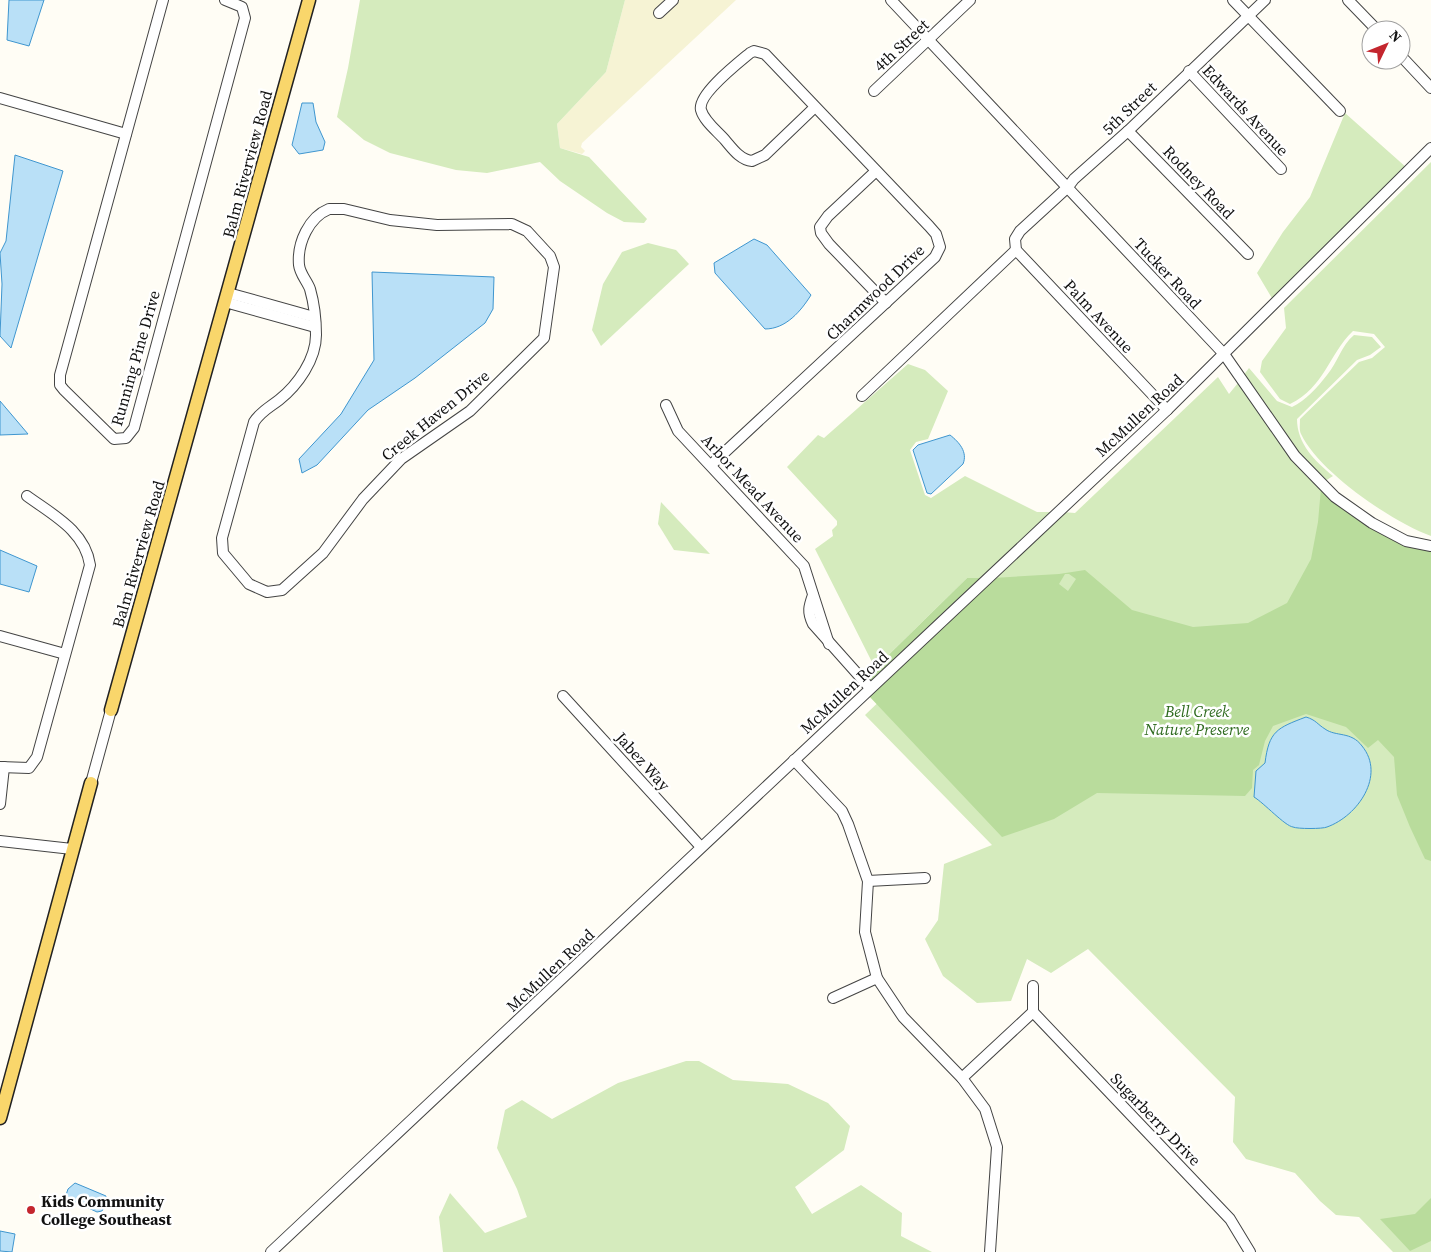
<svg xmlns="http://www.w3.org/2000/svg" width="1431" height="1252" viewBox="0 0 1431 1252" font-family="'Source Serif 4',serif">
<style>
.farmland{fill:#f6f3d4}
.green{fill:#d5ebbd}
.forest{fill:#b9dc9c;fill-rule:evenodd}
.water{fill:#b9e0f7;stroke:#3f96cf}
.lines{fill:none;stroke-linecap:round;stroke-linejoin:round}
.minor-casing{stroke:#444;stroke-width:12}
.major-casing{stroke:#222;stroke-width:15}
.minor{stroke:#fff;stroke-width:10}
.major{stroke:#f9d66b;stroke-width:12}
.poi-dot{fill:#c4262e;stroke:#fff;stroke-width:2}
.labels{text-anchor:middle;dominant-baseline:central;stroke-width:5;stroke-linejoin:round;paint-order:stroke}
.street-label{font-size:16px;fill:#111;stroke:#fff}
.park-label{font-size:16px;font-style:italic;fill:#2f6b1f;stroke:#fff}
.poi-label{font-size:16px;font-weight:bold;fill:#111;stroke:#fff;text-anchor:start}
</style>
<rect width="100%" height="100%" fill="#fffdf5"/>
<!-- farmland -->
<polygon class="farmland" points="625,0 668,0 659,18 678,0 736,0 582,143 581,147 585,151 582,154 560,148 557,124 606,72"/>
<!-- green -->
<g class="green">
<polygon points="360,0 625,0 606,72 557,124 560,148 589,157 647,219 644,223 624,222 607,213 560,181 540,162 487,173 456,170 390,153 364,140 337,117 348,68"/>
<polygon points="1345,113 1407,168 1273,300 1257,273 1283,232 1310,197"/>
<path d="M1431,162V536C1392,522 1319,472 1301,434C1299,430 1300,424 1300,419L1359,362L1372,358L1385,347L1374,334L1353,331C1328,355 1325,387 1290,404L1280,399L1260,372L1262,361L1286,328L1284,308Z"/>
<polygon points="648,243 676,250 689,264 601,346 592,330 603,284 622,252"/>
<path d="M1354,335L1372,337L1381,347L1370,355L1357,360L1297,419C1297,444 1315,461 1333,476L1325,481L1298,453L1243,376L1249,368L1277,401L1292,407C1306,400 1317,388 1327,375C1338,362 1341,346 1354,335Z"/>
<polygon points="908,364 925,370 948,391 928,439 916,442 910,450 925,495 931,498 965,476 1037,512 1053,512 983,578 967,578 875,668 815,549 833,536 832,530 837,525 837,521 787,467 818,435 824,438"/>
<polygon points="1218,377 1229,394 1238,383 1292,458 1321,488 1431,559 1431,1252 1393,1252 1359,1217 1336,1215 1320,1201 1295,1173 1246,1159 1233,1142 1235,1097 1088,949 1051,973 1027,959 1011,1001 977,1003 943,976 925,939 938,920 944,864 992,845 865,715 1008,578 993,578 1063,512 1075,513"/>
<polygon points="661,502 710,554 674,550 658,524"/>
<polygon points="686,1061 699,1061 733,1080 788,1084 828,1103 850,1126 844,1150 795,1187 812,1214 861,1185 902,1213 901,1236 932,1252 443,1252 439,1217 450,1193 485,1233 527,1217 517,1189 497,1148 505,1110 522,1100 552,1119 618,1083"/>
</g>
<!-- forest -->
<g class="forest">
<path d="M1321,488L1333,500L1431,550V861L1425,859L1410,827L1397,795L1394,757L1378,740L1368,748L1346,727L1306,714L1273,726L1265,741L1259,765L1253,770L1252,788L1245,796L1097,793L1054,819L1002,837L868,695L993,578L1059,574L1085,570L1132,610L1193,627L1248,623L1287,603L1311,559L1318,522ZM1065,574H1069L1076,579L1068,591L1059,584Z"/>
<polygon points="967,578 983,578 871,683 866,677"/>
<polygon points="1431,1198 1431,1241 1410,1251 1380,1219 1415,1214"/>
</g>
<!-- water -->
<g class="water">
<polygon points="9,0 44,0 29,46 7,40"/>
<polygon points="302,103 313,103 316,122 325,142 323,150 299,154 292,145"/>
<polygon points="15,155 63,171 11,348 0,336 2,284 0,253 6,241"/>
<path d="M754,239L767,245L811,295C801,311 786,329 765,329L715,273L714,263Z"/>
<polygon points="372,272 494,277 493,309 485,323 415,378 368,410 317,465 302,473 299,459 341,414 374,360"/>
<polygon points="0,401 28,434 0,435"/>
<path d="M950,435C959,442 968,452 963,464L931,494L927,493L913,450L918,445Z"/>
<polygon points="0,550 37,566 29,592 0,584"/>
<path d="M1306,717C1316,720 1317,724 1325,729C1336,737 1351,731 1362,746C1386,775 1358,816 1327,827C1323,829 1297,829 1293,827C1285,826 1264,803 1254,797L1256,771L1265,763C1269,731 1277,728 1306,717Z"/>
<polygon points="75,1183 106,1196 107,1201 102,1211 97,1212 69,1199 66,1195 68,1189"/>
<polygon points="0,1231 15,1234 12,1252 0,1251"/>
</g>
<g class="lines">
<!-- minor casing -->
<g class="minor-casing">
<g id="minor">
<polyline points="163,0 60,375 60,385 64,390 114,439 126,438 134,428 245,18 242,7 225,0"/>
<polyline points="891,0 1224,354 1295,456 1335,497 1372,523 1406,541 1431,546"/>
<polyline points="1233,0 1340,111"/>
<polyline points="1348,0 1377,30"/>
<polyline points="659,13 673,0"/>
<polyline points="1401,56 1431,88"/>
<polyline points="1189,71 1281,169"/>
<polyline points="874,91 970,0"/>
<polyline points="0,98 126,134"/>
<polyline points="1128,131 1248,254"/>
<polyline points="876,171 828,216 820,227 821,233 829,244 886,303"/>
<path d="M329,209H344L390,220L437,225L512,224L527,231L550,256L554,267L544,338L470,411L401,459L363,499L323,553L282,590L267,592L249,584L223,553L222,538L254,422C261,411 270,407 279,400C298,385 316,359 316,335C316,321 314,303 310,289C307,281 300,274 299,265C297,243 309,217 329,209Z"/>
<polyline points="228,293 314,317"/>
<polyline points="225,302 315,327"/>
<polyline points="862,396 1016,250"/>
<polyline points="666,405 678,431 804,566 829,644"/>
<polyline points="1167,410 1016,250 1015,239 1020,231 1068,187 1074,179 1128,131 1265,0"/>
<path d="M711,465L935,257L940,247L936,234L929,226L765,54L754,51L750,53C738,63 697,95 701,110C704,121 717,131 725,140C732,148 740,160 752,161L765,155L815,107"/>
<path d="M813,595C809,606 807,612 813,624L870,688"/>
<polyline points="0,636 65,654"/>
<polyline points="563,696 701,847"/>
<polyline points="794,760 842,811 848,824 868,881 865,932 877,978 903,1017 962,1078 985,1109 997,1147 990,1252"/>
<path d="M0,767L29,768L37,757L90,565C85,531 53,515 27,496"/>
<polyline points="91,783 111,710"/>
<polyline points="0,804 4,767"/>
<polyline points="0,841 72,849"/>
<polyline points="868,881 925,878"/>
<polyline points="833,998 877,978"/>
<polyline points="1033,1012 1230,1219 1250,1252"/>
<polyline points="962,1078 1033,1012 1033,986"/>
<polyline points="271,1252 1167,410 1431,148"/>
</g>
</g>
<!-- major casing -->
<g class="major-casing">
<g id="major">
<polyline points="111,710 309,0"/>
<polyline points="0,1118 91,783"/>
</g>
</g>
<!-- minor -->
<use href="#minor" class="minor"/>
<!-- major -->
<use href="#major" class="major"/>
</g>
<!-- markers -->
<circle class="poi-dot" cx="31" cy="1210" r="5"/>
<g class="labels">
<!-- street labels -->
<g class="street-label">
<text transform="translate(901 45) rotate(-43)">4th Street</text>
<text transform="translate(1129 108) rotate(-44)">5th Street</text>
<text transform="translate(1246 110) rotate(47)">Edwards Avenue</text>
<text transform="translate(247 164) rotate(-75)">Balm Riverview Road</text>
<text transform="translate(1199 182) rotate(46)">Rodney Road</text>
<text transform="translate(1168 273) rotate(47)">Tucker Road</text>
<text transform="translate(875 292) rotate(-44)">Charmwood Drive</text>
<text transform="translate(1099 316) rotate(47)">Palm Avenue</text>
<text transform="translate(135 358) rotate(-74)">Running Pine Drive</text>
<text transform="translate(435 415) rotate(-39)">Creek Haven Drive</text>
<text transform="translate(1139 415) rotate(-43)">McMullen Road</text>
<text transform="translate(753 488) rotate(47)">Arbor Mead Avenue</text>
<text transform="translate(138 554) rotate(-74)">Balm Riverview Road</text>
<text transform="translate(844 692) rotate(-43)">McMullen Road</text>
<text transform="translate(643 761) rotate(48)">Jabez Way</text>
<text transform="translate(550 970) rotate(-43)">McMullen Road</text>
<text transform="translate(1156 1119) rotate(46)">Sugarberry Drive</text>
</g>
<!-- park labels -->
<g class="park-label">
<text x="1197" y="711">Bell Creek<tspan x="1197" dy="18">Nature Preserve</tspan></text>
</g>
<!-- poi labels -->
<g class="poi-label">
<text x="41" y="1201">Kids Community<tspan x="41" dy="18">College Southeast</tspan></text>
</g>
</g>
<!-- north arrow -->
<g transform="translate(1386 45) rotate(47)"><circle r="24" fill="#ffffff" stroke="#a0a0a0"/>
<path d="M0-4L9 19L0 12L-9 19Z" fill="#c4262e"/>
<text y="-8" font-size="14" font-weight="bold" text-anchor="middle" fill="#111111">N</text>
</g>
</svg>
